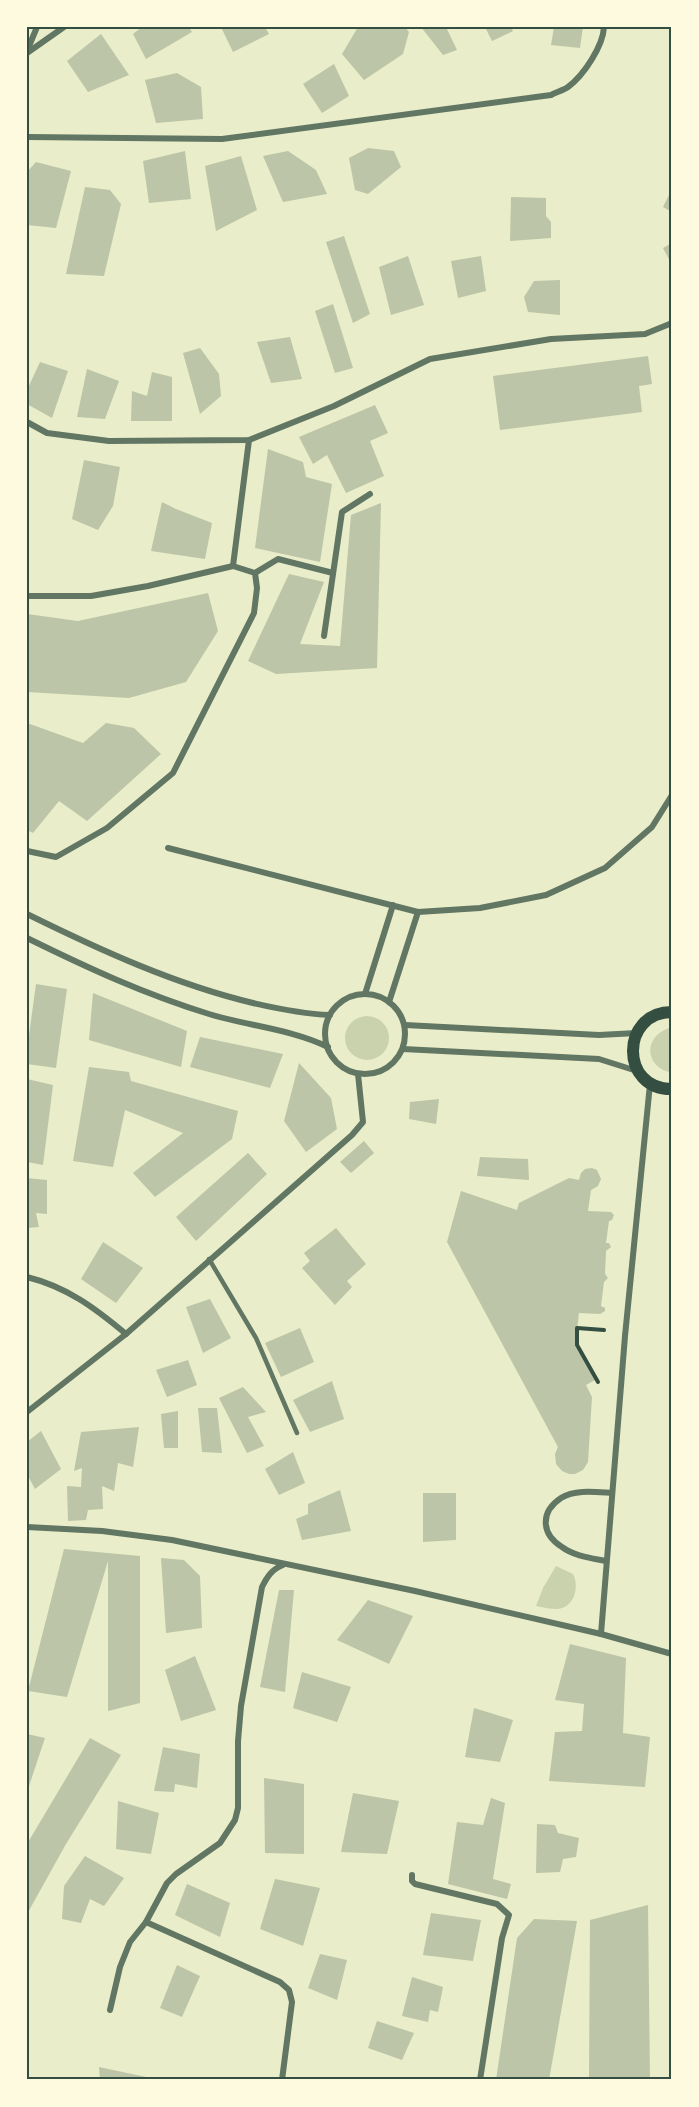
<svg xmlns="http://www.w3.org/2000/svg" width="699" height="2107" viewBox="0 0 699 2107" font-family="Cabin,sans-serif">
<style>
.green{fill:#cad2ad}
.building{fill:#bcc5a7}
.lines{fill:none;stroke-linecap:round;stroke-linejoin:round}
.path{stroke:#344e41;stroke-width:4}
.service{stroke:#617663;stroke-width:4.5}
.minor{stroke:#617663;stroke-width:6}
.secondary{stroke:#344e41;stroke-width:12}
.neatline{fill:none;stroke:#344e41;stroke-width:2}
</style>
<rect width="100%" height="100%" fill="#e9edc9"/>
<!-- green -->
<g class="green">
<circle cx="367" cy="1038" r="22"/>
<path d="M669,1028H672V1073C644,1067 643,1037 669,1028Z"/>
<path d="M556,1566L573,1574C580,1587 574,1609 556,1609C550,1609 542,1607 536,1606L543,1588Z"/>
</g>
<!-- building -->
<g class="building">
<polygon points="142,27 189,27 192,32 146,59 133,34"/>
<polygon points="221,27 265,27 269,34 233,52"/>
<polygon points="358,27 405,27 409,32 403,54 364,80 342,54"/>
<polygon points="421,27 446,27 457,50 443,55"/>
<polygon points="485,27 511,27 513,31 492,41"/>
<polygon points="554,27 583,27 580,48 551,45"/>
<polygon points="101,34 129,75 88,92 67,61"/>
<polygon points="334,64 349,96 322,113 303,84"/>
<polygon points="177,73 201,87 203,119 156,123 145,80"/>
<polygon points="368,148 394,151 401,167 368,194 355,190 349,158"/>
<polygon points="185,151 191,199 149,203 143,161"/>
<polygon points="288,151 316,170 327,194 283,202 263,156"/>
<polygon points="241,156 257,210 216,231 205,166"/>
<polygon points="36,162 71,171 56,228 27,225 27,172"/>
<polygon points="85,187 110,190 121,204 104,276 66,274"/>
<polygon points="670,193 672,193 672,212 663,207"/>
<polygon points="511,197 546,198 546,216 551,222 551,238 510,241"/>
<polygon points="344,236 370,314 353,323 326,242"/>
<polygon points="672,243 672,265 663,248"/>
<polygon points="408,256 424,305 391,315 379,267"/>
<polygon points="481,256 486,291 458,298 451,261"/>
<polygon points="560,280 560,315 528,312 524,297 534,281"/>
<polygon points="333,304 353,368 335,373 315,311"/>
<polygon points="290,337 302,379 271,383 257,342"/>
<polygon points="200,348 219,374 221,396 200,414 183,353"/>
<polygon points="648,356 652,384 639,386 642,412 500,430 493,376"/>
<polygon points="40,362 68,371 52,418 27,404 27,390"/>
<polygon points="87,369 119,381 105,419 77,417"/>
<polygon points="152,372 172,377 172,421 131,421 132,391 147,396"/>
<polygon points="375,405 388,433 370,441 384,476 346,493 327,455 313,464 299,437"/>
<polygon points="268,449 303,462 306,477 332,484 320,562 255,548"/>
<polygon points="84,460 120,467 113,506 98,530 72,519"/>
<polygon points="162,502 176,509 212,523 205,559 151,551"/>
<polygon points="381,503 377,668 276,674 248,661 289,574 324,582 300,644 340,646 351,515"/>
<polygon points="208,593 218,631 186,682 129,698 27,692 27,614 78,621"/>
<polygon points="27,723 83,743 106,723 134,728 161,754 87,821 59,801 33,833 27,830"/>
<polygon points="36,984 67,989 56,1068 27,1064 27,1050"/>
<polygon points="93,993 187,1031 181,1067 89,1040"/>
<polygon points="200,1037 283,1054 270,1088 190,1067"/>
<polygon points="299,1063 331,1098 337,1129 306,1152 284,1121"/>
<polygon points="89,1067 129,1072 131,1081 238,1111 232,1139 155,1197 133,1173 183,1133 125,1110 113,1167 73,1161"/>
<polygon points="27,1079 53,1085 43,1165 27,1162"/>
<polygon points="439,1099 436,1124 409,1119 410,1102"/>
<polygon points="364,1141 374,1153 351,1173 340,1162"/>
<polygon points="248,1153 267,1174 196,1241 176,1217"/>
<polygon points="480,1157 528,1159 529,1180 477,1176"/>
<polygon points="592,1168 597,1170 601,1179 598,1186 591,1190 588,1211 611,1212 614,1215 612,1220 609,1221 606,1243 609,1243 611,1247 606,1251 605,1274 608,1278 604,1282 601,1306 605,1308 605,1311 600,1314 579,1313 575,1346 595,1380 586,1385 592,1397 588,1462 583,1470 575,1474 569,1474 562,1471 556,1464 555,1454 558,1447 447,1242 461,1191 517,1210 519,1203 569,1178 579,1180 581,1173 585,1169"/>
<polygon points="27,1178 47,1180 47,1214 36,1213 39,1227 27,1228"/>
<polygon points="336,1228 366,1264 347,1281 352,1287 335,1305 302,1268 310,1261 304,1253"/>
<polygon points="103,1242 143,1268 116,1303 81,1279"/>
<polygon points="210,1299 231,1338 203,1353 186,1307"/>
<polygon points="300,1328 314,1362 281,1377 265,1343"/>
<polygon points="188,1360 197,1385 167,1397 156,1370"/>
<polygon points="332,1381 344,1419 310,1432 293,1400"/>
<polygon points="243,1387 266,1412 248,1417 264,1446 247,1453 219,1398"/>
<polygon points="198,1408 217,1408 222,1453 202,1452"/>
<polygon points="178,1411 178,1448 164,1448 161,1414"/>
<polygon points="139,1427 133,1467 118,1463 114,1491 102,1486 103,1509 88,1510 86,1520 68,1521 67,1486 81,1487 82,1468 74,1471 81,1432"/>
<polygon points="41,1431 61,1469 35,1489 27,1474 27,1442"/>
<polygon points="293,1452 305,1483 279,1495 265,1469"/>
<polygon points="340,1490 351,1531 302,1540 296,1519 308,1514 308,1504"/>
<polygon points="423,1493 456,1493 456,1540 423,1542"/>
<polygon points="64,1549 140,1556 140,1703 108,1711 108,1561 67,1697 28,1691"/>
<polygon points="161,1558 184,1560 200,1576 202,1628 166,1633"/>
<polygon points="279,1590 294,1590 285,1692 260,1687"/>
<polygon points="368,1600 413,1616 389,1664 337,1640"/>
<polygon points="570,1644 626,1658 623,1733 650,1737 645,1787 549,1781 555,1732 582,1731 584,1704 555,1700"/>
<polygon points="195,1656 216,1710 181,1721 165,1670"/>
<polygon points="302,1672 351,1687 337,1722 293,1708"/>
<polygon points="474,1708 513,1720 500,1762 465,1757"/>
<polygon points="27,1734 45,1738 27,1792"/>
<polygon points="90,1738 121,1755 66,1844 27,1914 27,1844"/>
<polygon points="163,1747 200,1754 197,1788 175,1784 174,1792 154,1791"/>
<polygon points="264,1778 304,1784 304,1854 265,1853"/>
<polygon points="353,1793 399,1801 387,1854 341,1852"/>
<polygon points="491,1798 505,1803 493,1879 511,1884 507,1899 448,1884 457,1822 483,1825"/>
<polygon points="118,1801 159,1813 151,1854 116,1849"/>
<polygon points="537,1824 555,1825 558,1833 579,1838 576,1857 563,1859 560,1872 536,1873"/>
<polygon points="85,1856 124,1878 104,1906 90,1899 81,1923 62,1919 64,1886"/>
<polygon points="275,1879 320,1888 303,1946 260,1929"/>
<polygon points="187,1884 230,1903 220,1937 175,1915"/>
<polygon points="648,1905 650,2080 589,2080 590,1920"/>
<polygon points="431,1913 481,1920 473,1961 423,1955"/>
<polygon points="534,1919 577,1921 549,2080 496,2080 517,1938"/>
<polygon points="320,1954 347,1960 337,2000 308,1988"/>
<polygon points="177,1965 200,1976 182,2017 160,2008"/>
<polygon points="412,1977 443,1987 438,2012 430,2010 428,2022 402,2016"/>
<polygon points="377,2021 414,2033 402,2060 368,2048"/>
<polygon points="99,2067 146,2077 146,2080 100,2080"/>
</g>
<g class="lines">
<!-- path -->
<polyline class="path" points="598,1382 577,1345 577,1328 604,1330"/>
<!-- service -->
<polyline class="service" points="209,1259 256,1338 297,1433"/>
<!-- minor -->
<g class="minor">
<polyline points="27,51 37,27"/>
<polyline points="27,53 64,27"/>
<path d="M27,137L222,139L551,95C557,92 564,90 568,87C584,75 603,46 604,27"/>
<polyline points="27,422 47,433 109,441 249,440 334,406 430,359 551,339 645,334 672,323"/>
<polyline points="233,566 249,440"/>
<polyline points="255,573 278,559 333,573"/>
<polyline points="27,596 91,596 148,586 233,566 255,573 257,588 254,613 173,773 107,828 56,857 27,851"/>
<polyline points="324,636 342,512 370,494"/>
<polyline points="168,848 418,912 480,908 546,895 605,868 652,827 672,795"/>
<path d="M27,914C100,950 174,984 253,1003C279,1009 304,1014 330,1015"/>
<path d="M27,938C88,968 144,994 209,1014C248,1026 291,1029 328,1047"/>
<polyline points="365,994 393,905"/>
<circle cx="365" cy="1034" r="40"/>
<polyline points="389,1002 418,912"/>
<polyline points="405,1025 599,1035 637,1033"/>
<polyline points="403,1049 599,1059 637,1071"/>
<path d="M27,1277C67,1287 95,1308 126,1334"/>
<polyline points="27,1412 126,1334 352,1135 363,1122 358,1074"/>
<polyline points="27,1527 102,1531 172,1540 415,1591 601,1634 672,1654"/>
<path d="M606,1561C591,1558 574,1556 562,1547C541,1534 540,1512 561,1498C575,1489 596,1492 612,1493"/>
<polyline points="601,1634 625,1336 650,1084"/>
<polyline points="412,1875 412,1881 415,1884 497,1904 509,1915 502,1938 480,2080"/>
<polyline points="146,1922 280,1982 289,1990 292,2002 282,2080"/>
<path d="M110,2010L120,1967L130,1942L146,1922L167,1883L176,1874L220,1843L235,1820L238,1808V1741L241,1706L262,1587C267,1577 272,1569 283,1565"/>
</g>
<!-- secondary -->
<path class="secondary" d="M672,1012C620,1012 620,1090 672,1089"/>
</g>
<!-- border -->
<rect width="699" height="2107" fill="none" stroke="#fefae0" stroke-width="57"/>
<rect x="28" y="28" width="642" height="2050" class="neatline"/>
</svg>
